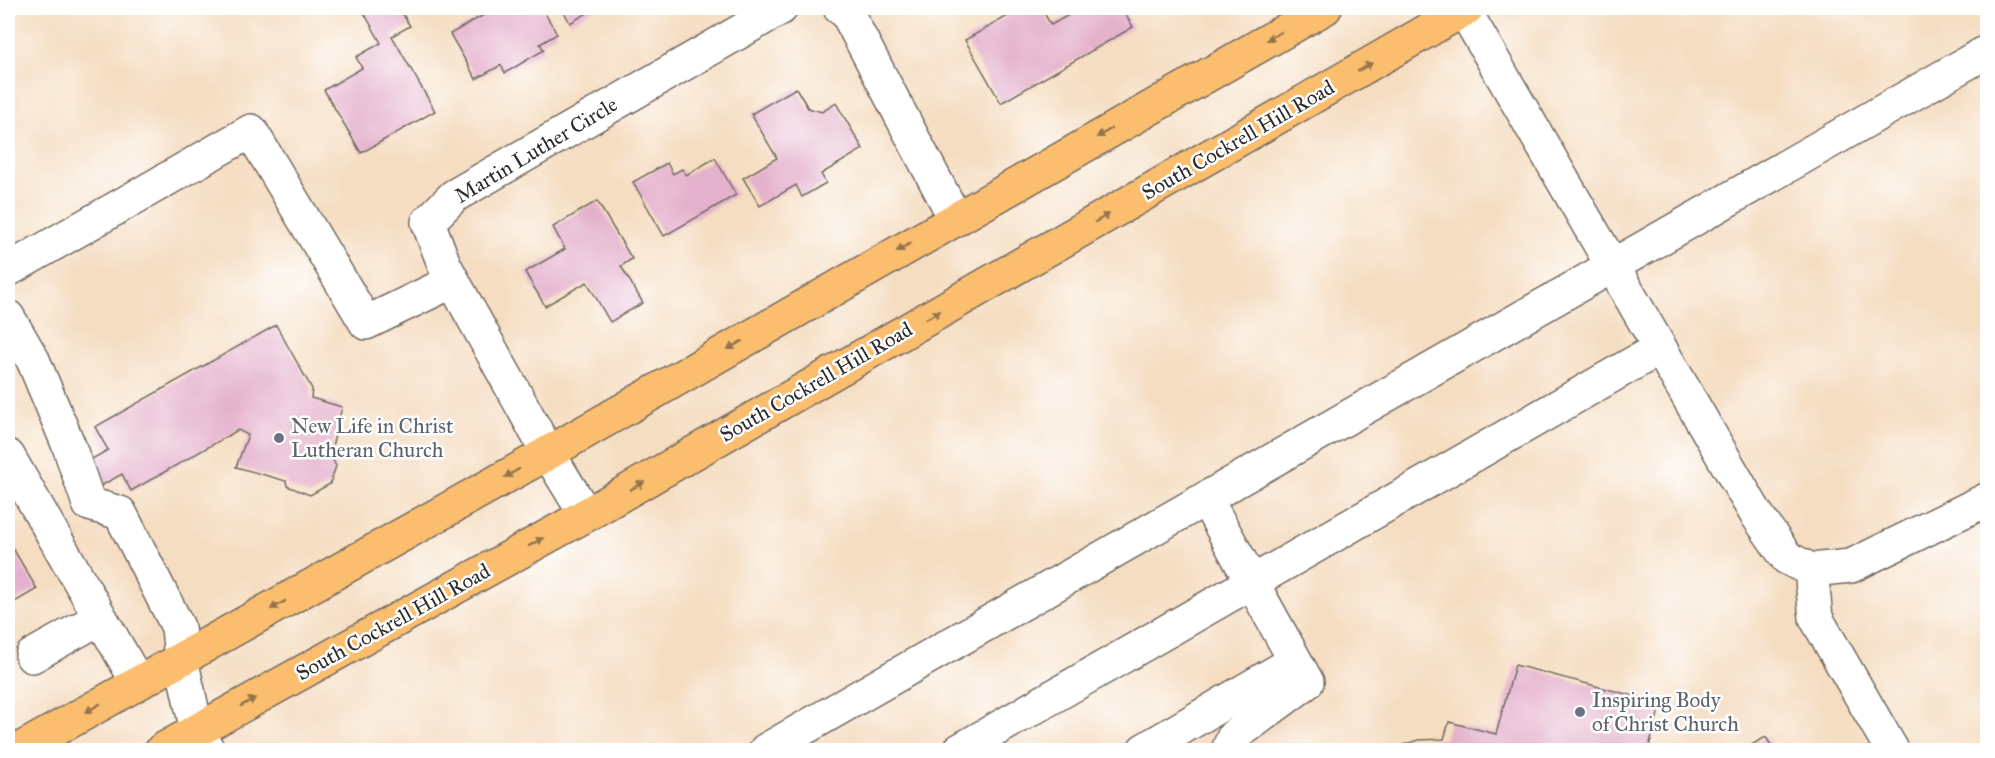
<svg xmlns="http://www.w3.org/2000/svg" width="1995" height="758" viewBox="0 0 1995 758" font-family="'IM FELL Great Primer',serif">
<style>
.building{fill:#e4b1cc}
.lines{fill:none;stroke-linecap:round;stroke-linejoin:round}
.minor-casing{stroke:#726960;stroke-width:36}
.major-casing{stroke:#726960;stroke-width:36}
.minor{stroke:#fff;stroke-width:33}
.major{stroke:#fbbd6e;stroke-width:33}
.oneway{fill:#93744c}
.worship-dot{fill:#6b7280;stroke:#fff;stroke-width:2}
.labels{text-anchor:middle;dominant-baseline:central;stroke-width:5;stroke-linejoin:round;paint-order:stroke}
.street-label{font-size:21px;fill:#2b2b2b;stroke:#fff}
.worship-label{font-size:21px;fill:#5b616d;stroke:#fff;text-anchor:start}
</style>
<rect width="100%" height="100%" fill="#fff"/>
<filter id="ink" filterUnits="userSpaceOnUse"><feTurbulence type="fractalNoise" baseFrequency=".0167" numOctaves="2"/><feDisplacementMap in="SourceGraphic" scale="12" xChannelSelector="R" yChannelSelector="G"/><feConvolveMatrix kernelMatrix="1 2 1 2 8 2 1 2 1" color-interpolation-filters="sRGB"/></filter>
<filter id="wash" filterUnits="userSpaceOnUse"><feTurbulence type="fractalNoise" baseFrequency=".008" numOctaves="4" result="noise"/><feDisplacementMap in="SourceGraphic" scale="24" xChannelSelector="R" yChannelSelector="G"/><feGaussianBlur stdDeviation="1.35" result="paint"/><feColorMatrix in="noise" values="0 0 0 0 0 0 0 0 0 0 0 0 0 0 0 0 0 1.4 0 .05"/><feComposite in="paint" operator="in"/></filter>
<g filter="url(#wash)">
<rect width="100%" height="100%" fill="#f5ddc1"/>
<g id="blocks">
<!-- building -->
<g class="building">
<polygon points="364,8 399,8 410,26 392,36 435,111 361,153 324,90 362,68 356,57 381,43 362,9"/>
<polygon points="496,8 542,8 557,34 540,44 544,50 505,73 501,65 476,79 450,34"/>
<polygon points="562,8 596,8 570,23"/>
<polygon points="1022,8 1041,8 1051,25 1081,8 1122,8 1133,27 1001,103 965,40"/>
<polygon points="796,88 808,108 822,112 836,103 863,149 821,174 826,183 802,197 796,185 760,206 743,178 777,158 751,114"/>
<polygon points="715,158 736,195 664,236 633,182 667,163 673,174 682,169 686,175"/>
<polygon points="597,201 632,259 621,266 643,303 610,322 587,282 545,306 525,272 565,249 553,227"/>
<polygon points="276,325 312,389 311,398 342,407 330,455 336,466 330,484 310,495 287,486 286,481 236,467 248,435 238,430 131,491 122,474 97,488 83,464 108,450 95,427"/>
<polygon points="8,540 37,589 8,606"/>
<polygon points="1515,665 1661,703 1648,750 1388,750 1418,740 1444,739 1449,722 1496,734"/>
<polygon points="1766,737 1774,750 1742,750"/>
</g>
</g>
</g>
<g filter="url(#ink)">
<use href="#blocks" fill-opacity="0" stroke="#726960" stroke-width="1.5"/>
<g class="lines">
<!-- minor casing -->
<g class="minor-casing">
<g id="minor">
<polyline points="840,8 846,11 955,218"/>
<polyline points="1463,8 1755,512 1787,558 1811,570 1851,566 1988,499"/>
<polyline points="8,270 251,131 366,323 453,281"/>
<polyline points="8,317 33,360 69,446 89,504 120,513 178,627 181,659 197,731 208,750"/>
<polyline points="8,456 138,683"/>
<polyline points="1206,499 1307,682 1234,736 1228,750"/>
<polyline points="586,515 548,453 453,281 444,264 428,222 454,196 781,8"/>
<polyline points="1811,570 1816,618 1892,750"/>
<polyline points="32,656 100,618"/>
<polyline points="766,750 1988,51"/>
<polyline points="960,750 1660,348"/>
<polyline points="1144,750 1295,661"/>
</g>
</g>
<!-- major casing -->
<g class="major-casing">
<g id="major">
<polyline points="19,750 548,453 1325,8"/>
<polyline points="162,750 586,515 1467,8"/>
</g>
</g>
<!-- minor -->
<use href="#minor" class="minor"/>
<!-- major -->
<use href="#major" class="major"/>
</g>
<!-- one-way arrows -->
<defs><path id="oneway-solid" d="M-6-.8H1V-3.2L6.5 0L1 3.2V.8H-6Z" transform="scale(1.5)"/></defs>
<g class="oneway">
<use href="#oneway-solid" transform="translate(1274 36) rotate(150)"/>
<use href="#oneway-solid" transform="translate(1365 67) rotate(-30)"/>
<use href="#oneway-solid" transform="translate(1104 133) rotate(150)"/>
<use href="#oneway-solid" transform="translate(1102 218) rotate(-30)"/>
<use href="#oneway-solid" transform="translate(904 247) rotate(150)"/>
<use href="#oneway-solid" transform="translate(933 315) rotate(-30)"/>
<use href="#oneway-solid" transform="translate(735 345) rotate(150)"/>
<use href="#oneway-solid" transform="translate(512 473) rotate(151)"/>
<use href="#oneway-solid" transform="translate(637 486) rotate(-30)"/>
<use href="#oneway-solid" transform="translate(536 542) rotate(-29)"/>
<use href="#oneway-solid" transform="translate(278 605) rotate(151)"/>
<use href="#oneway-solid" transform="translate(248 702) rotate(-29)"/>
<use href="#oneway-solid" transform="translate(93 708) rotate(150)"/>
</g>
</g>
<!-- markers -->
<g class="worship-dot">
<circle cx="279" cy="438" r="6"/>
<circle cx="1580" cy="712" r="6"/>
</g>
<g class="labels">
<!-- street labels -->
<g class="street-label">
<text transform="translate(1238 140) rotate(-30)">South Cockrell Hill Road</text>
<text transform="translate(536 150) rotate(-31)">Martin Luther Circle</text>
<text transform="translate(816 382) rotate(-30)">South Cockrell Hill Road</text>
<text transform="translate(393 622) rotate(-29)">South Cockrell Hill Road</text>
</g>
<!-- worship labels -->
<g class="worship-label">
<text x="291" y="426">New Life in Christ<tspan x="291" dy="24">Lutheran Church</tspan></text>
<text x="1592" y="700">Inspiring Body<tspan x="1592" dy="24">of Christ Church</tspan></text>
</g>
</g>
<!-- margin -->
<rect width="1995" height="758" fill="none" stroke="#fff" stroke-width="30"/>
</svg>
